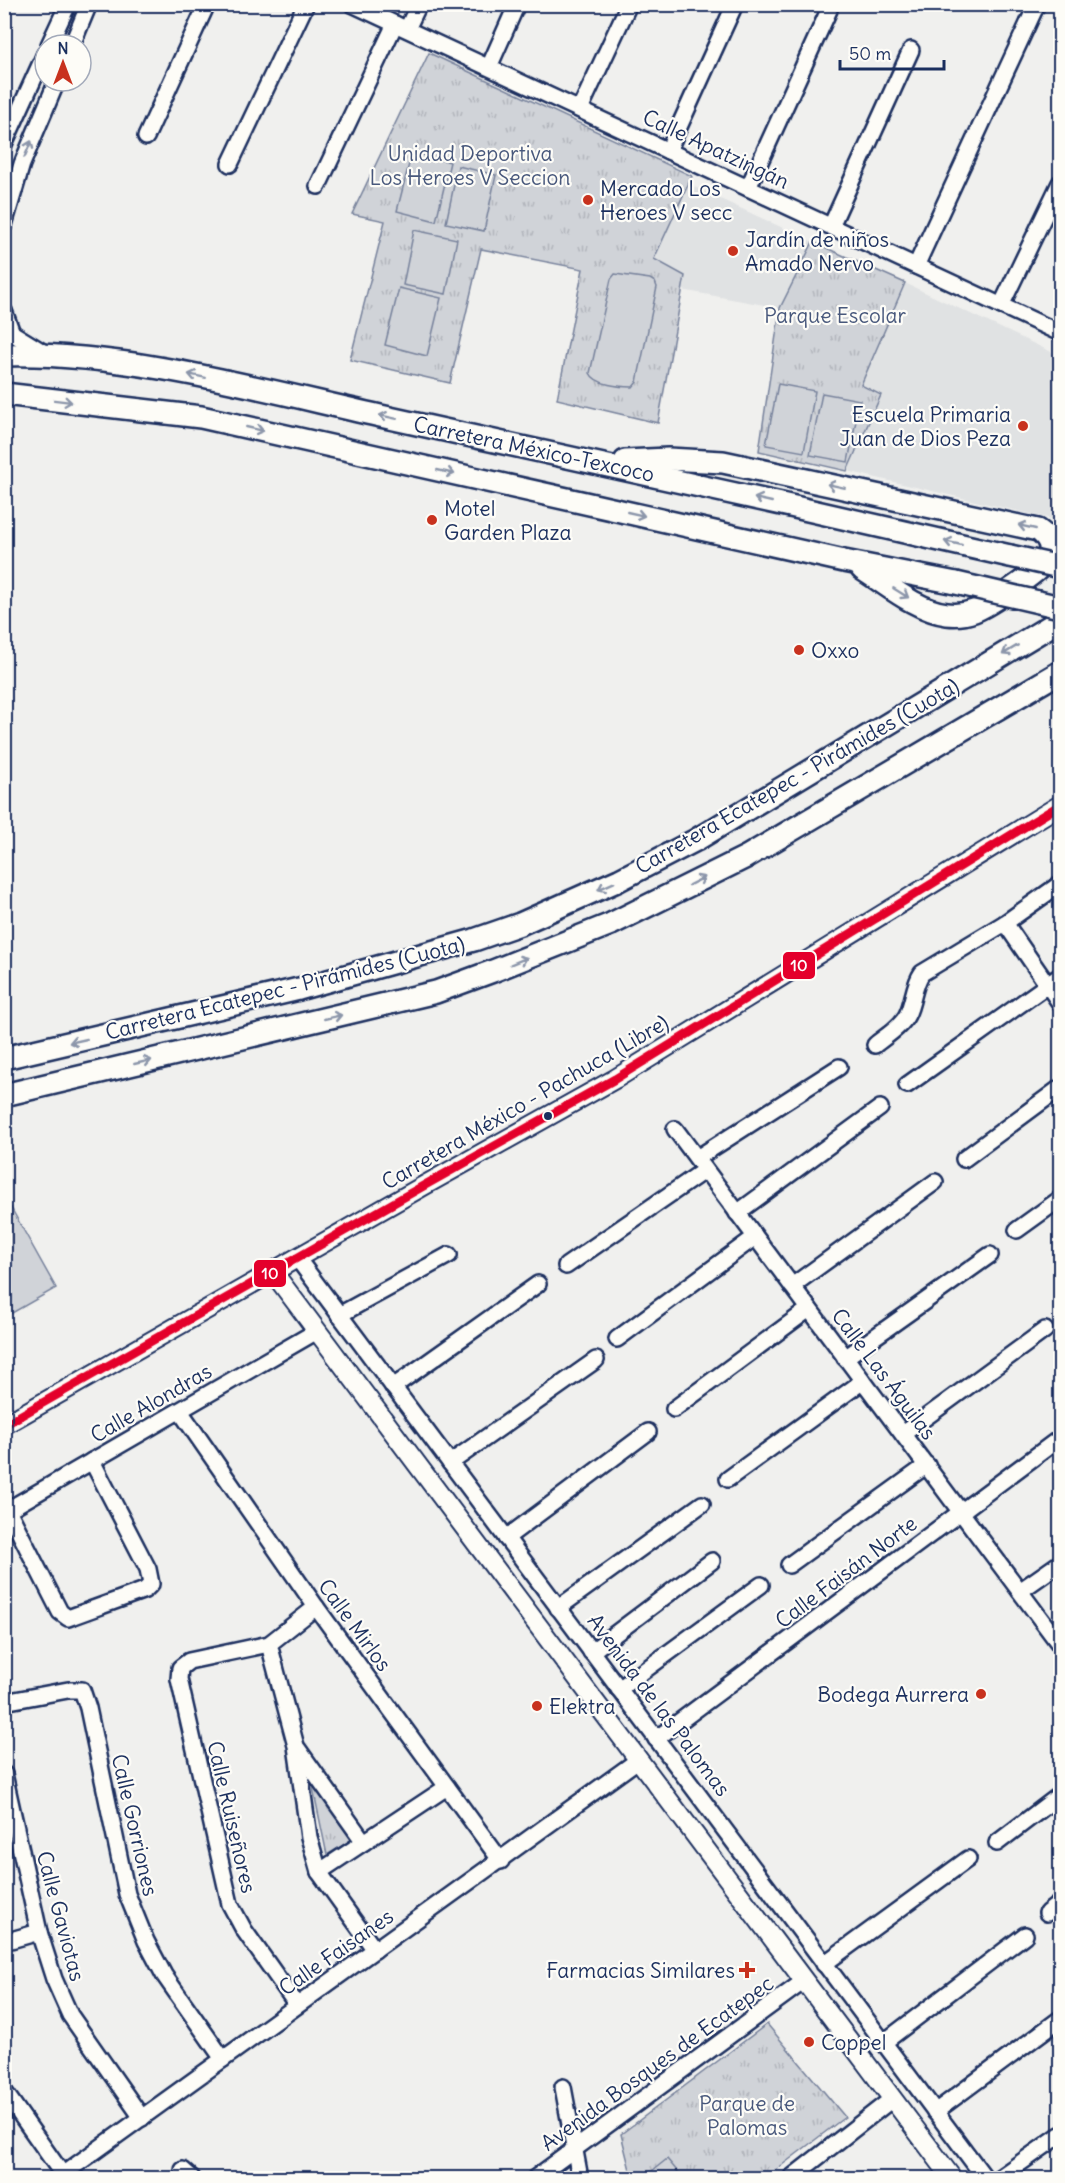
<svg xmlns="http://www.w3.org/2000/svg" width="1065" height="2183" viewBox="0 0 1065 2183" font-family="Delius,sans-serif">
<style>
.built{fill:#e0e2e3}
.grass{fill:url(#grass-tufts);stroke:#76819b;stroke-width:1.5}
.pitch{fill:#d0d3d8;stroke:#76819b;stroke-width:1.5}
.lines{fill:none;stroke-linecap:round;stroke-linejoin:round}
.minor-casing{stroke:#1b2f5e;stroke-width:20}
.major-casing{stroke:#1b2f5e;stroke-width:22}
.highway-casing{stroke:#1b2f5e;stroke-width:26}
.minor{stroke:#fdfcf7;stroke-width:15}
.major{stroke:#fdfcf7;stroke-width:18}
.highway{stroke:#fdfcf7;stroke-width:21}
.highway-bridge-casing{stroke:#1b2f5e;stroke-width:26;stroke-linecap:butt}
.highway-bridge{stroke:#fdfcf7;stroke-width:21}
.bus-1-casing{stroke:#fdfcf7;stroke-width:14}
.bus-1{stroke:#e4002b;stroke-width:9}
.oneway{stroke:#8c96aa}
.poi-dot{fill:#c8321e;stroke:#fdfcf7;stroke-width:2}
.bus-dot{fill:#1b2f5e;stroke:#fdfcf7;stroke-width:2}
.labels{text-anchor:middle;dominant-baseline:central;stroke-width:4.5;stroke-linejoin:round;paint-order:stroke}
.street-label{font-size:21px;fill:#1b2f5e;stroke:#fdfcf7}
.park-label{font-size:21px;fill:#48587c;stroke:#fdfcf7}
.poi-label{font-size:21px;fill:#1b2f5e;stroke:#fdfcf7;text-anchor:start}
.line-badge{stroke:#fdfcf7;stroke-width:2}
.badge-label{font-size:16px;text-anchor:middle;font-weight:bold;fill:#fff}
</style>
<defs>
<pattern id="grass-tufts" width="24" height="20" patternUnits="userSpaceOnUse" patternTransform="scale(1.5)"><rect width="24" height="20" fill="#d0d3d8"/><path d="M3 7l-1-3M5 7V3M7 7l1-3M15 17l-1-3M17 17v-4M19 17l1-3" fill="none" stroke="#b2b5bc"/></pattern>
</defs>
<rect width="100%" height="100%" fill="#f0f0ee"/>
<filter id="ink" filterUnits="userSpaceOnUse"><feTurbulence type="fractalNoise" baseFrequency=".0167" numOctaves="2"/><feDisplacementMap in="SourceGraphic" scale="12" xChannelSelector="R" yChannelSelector="G"/><feConvolveMatrix kernelMatrix="1 2 1 2 8 2 1 2 1" color-interpolation-filters="sRGB"/></filter>
<g filter="url(#ink)">
<!-- built -->
<g class="built">
<polygon points="688,184 813,242 780,308 682,290 685,276 654,259"/>
<polygon points="905,283 1060,356 1060,521 847,471 881,395 861,386"/>
</g>
<!-- grass -->
<g class="grass">
<polygon points="429,53 692,176 654,259 685,276 658,423 557,399 583,269 481,249 450,383 350,360 385,221 352,214"/>
<polygon points="813,242 905,283 861,385 881,395 847,471 759,451 780,308"/>
<polygon points="312,1783 353,1839 327,1855"/>
<polygon points="767,2024 845,2117 765,2178 632,2178 621,2134"/>
</g>
<!-- pitch -->
<g class="pitch">
<polygon points="412,152 450,162 436,221 397,211"/>
<polygon points="458,166 496,175 484,231 446,223"/>
<polygon points="414,230 457,239 446,294 403,285"/>
<path d="M615,274L650,279L655,282L657,287L637,382L633,387C621,387 595,385 590,373L611,279Z"/>
<polygon points="399,288 441,298 427,356 385,345"/>
<polygon points="778,384 815,391 804,452 766,445"/>
<polygon points="822,393 860,400 848,462 810,455"/>
<polygon points="5,1197 56,1288 5,1317 4,1317"/>
<polygon points="667,2159 683,2178 650,2178 647,2175"/>
</g>
<g class="lines">
<!-- minor casing -->
<g class="minor-casing">
<g id="minor">
<polyline points="352,4 1060,333"/>
<polyline points="407,29 419,4"/>
<polyline points="49,45 68,4"/>
<polyline points="72,45 89,4"/>
<polyline points="489,67 517,4"/>
<polyline points="580,109 629,4"/>
<polyline points="146,137 207,4"/>
<polyline points="4,144 45,54"/>
<polyline points="668,151 735,4"/>
<polyline points="230,164 306,4"/>
<polyline points="318,186 395,24"/>
<polyline points="748,188 829,10"/>
<polyline points="4,225 22,164 57,81"/>
<polyline points="831,226 911,50"/>
<polyline points="916,266 1037,4"/>
<polyline points="1001,306 1060,183"/>
<polyline points="4,311 12,333"/>
<polyline points="4,333 12,333 46,354"/>
<polyline points="1005,923 1060,1003"/>
<path d="M875,1045C886,1036 901,1027 907,1015C914,1001 913,986 922,973L1005,923L1060,884"/>
<polyline points="907,1085 1060,976"/>
<polyline points="675,1129 1060,1645"/>
<polyline points="697,1158 839,1067"/>
<polyline points="964,1159 1060,1088"/>
<polyline points="737,1213 880,1108"/>
<polyline points="1017,1230 1060,1199"/>
<polyline points="297,1258 985,2178"/>
<polyline points="566,1266 705,1170"/>
<polyline points="792,1286 935,1182"/>
<polyline points="339,1315 449,1255"/>
<polyline points="617,1339 755,1237"/>
<polyline points="845,1358 990,1255"/>
<polyline points="393,1387 538,1284"/>
<polyline points="674,1409 809,1309"/>
<polyline points="180,1411 316,1607 501,1861"/>
<polyline points="903,1434 1045,1330"/>
<polyline points="450,1463 596,1360"/>
<polyline points="728,1479 863,1381"/>
<polyline points="8,1510 60,1612 68,1618 145,1590 151,1584 148,1569 92,1461"/>
<polyline points="4,1512 317,1331"/>
<polyline points="506,1538 648,1432"/>
<polyline points="789,1565 927,1465"/>
<polyline points="1020,1591 1060,1563"/>
<polyline points="558,1608 702,1504"/>
<polyline points="269,1644 296,1746 309,1837 319,1872 375,1950"/>
<polyline points="591,1652 712,1561"/>
<polyline points="619,1689 761,1585"/>
<polyline points="4,1702 68,1690 82,1690 88,1708 127,1894 146,1941 164,1975 223,2059"/>
<polyline points="656,1739 1060,1438"/>
<polyline points="298,1749 364,1842"/>
<polyline points="4,1774 39,1932 54,1979 70,2015 142,2118"/>
<polyline points="997,1843 1060,1795"/>
<polyline points="319,1872 447,1787"/>
<polyline points="1047,1913 1060,1903"/>
<polyline points="4,1942 39,1932"/>
<polyline points="824,1964 968,1859"/>
<polyline points="297,2005 244,1930 230,1904 179,1679 180,1668 189,1661 269,1644 316,1607"/>
<polyline points="883,2043 1025,1935"/>
<polyline points="563,2087 580,2178"/>
<polyline points="4,2091 63,2175"/>
<polyline points="935,2112 1060,2019"/>
<polyline points="183,2170 192,2178"/>
<polyline points="58,2178 638,1760"/>
<polyline points="535,2178 804,1981"/>
<polyline points="791,2178 892,2099"/>
<polyline points="999,2178 1060,2135"/>
</g>
</g>
<!-- major casing -->
<g class="major-casing">
<g id="major">
<polyline points="273,1272 952,2178"/>
<polyline points="4,1425 425,1185 615,1079 1060,805"/>
</g>
</g>
<!-- highway casing -->
<g class="highway-casing">
<g id="highway">
<path d="M4,355C130,352 263,390 385,417C594,462 802,508 1010,556"/>
<polyline points="4,394 201,417 844,561 956,583"/>
<path d="M625,461L668,459L723,462L1038,530C1047,536 1053,546 1049,557C1044,569 988,606 974,611C966,614 956,615 947,614C918,611 886,584 862,569"/>
<polyline points="4,1058 299,989 474,940 520,924 619,880 696,840 1060,620"/>
<polyline points="4,1095 436,992 493,971 611,924 746,857 1060,672"/>
</g>
</g>
<!-- minor -->
<use href="#minor" class="minor"/>
<!-- major -->
<use href="#major" class="major"/>
<!-- highway -->
<use href="#highway" class="highway"/>
<!-- highway-bridge casing -->
<g class="highway-bridge-casing">
<g id="highway-bridge">
<polyline points="1010,556 1060,567"/>
<polyline points="956,583 1060,607"/>
</g>
</g>
<!-- highway-bridge -->
<use href="#highway-bridge" class="highway-bridge"/>
<!-- bus-1 casing -->
<g class="bus-1-casing">
<polyline id="bus-1" points="4,1425 425,1185 615,1079 1060,805"/>
</g>
<!-- bus-1 -->
<use href="#bus-1" class="bus-1"/>
</g>
<!-- one-way arrows -->
<defs><path id="oneway-shaft" d="M-6 0H5M1.5-3L5.5 0L1.5 3" fill="none" stroke-width="1.6" stroke-linecap="round" stroke-linejoin="round" transform="scale(1.5)"/></defs>
<g class="oneway">
<use href="#oneway-shaft" transform="translate(28 149) rotate(-67)"/>
<use href="#oneway-shaft" transform="translate(197 376) rotate(-168)"/>
<use href="#oneway-shaft" transform="translate(63 401) rotate(7)"/>
<use href="#oneway-shaft" transform="translate(388 417) rotate(-168)"/>
<use href="#oneway-shaft" transform="translate(255 429) rotate(13)"/>
<use href="#oneway-shaft" transform="translate(446 472) rotate(13)"/>
<use href="#oneway-shaft" transform="translate(836 486) rotate(-168)"/>
<use href="#oneway-shaft" transform="translate(763 500) rotate(-167)"/>
<use href="#oneway-shaft" transform="translate(636 514) rotate(13)"/>
<use href="#oneway-shaft" transform="translate(1027 527) rotate(-167)"/>
<use href="#oneway-shaft" transform="translate(953 543) rotate(-167)"/>
<use href="#oneway-shaft" transform="translate(901 593) rotate(32)"/>
<use href="#oneway-shaft" transform="translate(1010 650) rotate(149)"/>
<use href="#oneway-shaft" transform="translate(697 881) rotate(-27)"/>
<use href="#oneway-shaft" transform="translate(606 886) rotate(156)"/>
<use href="#oneway-shaft" transform="translate(519 961) rotate(-22)"/>
<use href="#oneway-shaft" transform="translate(333 1017) rotate(-13)"/>
<use href="#oneway-shaft" transform="translate(78 1041) rotate(167)"/>
<use href="#oneway-shaft" transform="translate(143 1062) rotate(-13)"/>
</g>
</g>
<!-- markers -->
<g class="poi-dot">
<circle cx="588" cy="200" r="6"/>
<circle cx="733" cy="251" r="6"/>
<circle cx="1023" cy="426" r="6"/>
<circle cx="432" cy="520" r="6"/>
<circle cx="799" cy="650" r="6"/>
<circle cx="981" cy="1694" r="6"/>
<circle cx="537" cy="1706" r="6"/>
<path d="M744 1961h6v6h6v6h-6v6h-6v-6h-6v-6h6z"/>
<circle cx="809" cy="2042" r="6"/>
</g>
<circle class="bus-dot" cx="548" cy="1116" r="5"/>
<g class="labels">
<!-- street labels -->
<g class="street-label">
<text transform="translate(716 149) rotate(25)">Calle Apatzingán</text>
<text transform="translate(534 449) rotate(12)">Carretera México-Texcoco</text>
<text transform="translate(797 776) rotate(-30)">Carretera Ecatepec - Pirámides (Cuota)</text>
<text transform="translate(285 988) rotate(-14)">Carretera Ecatepec - Pirámides (Cuota)</text>
<text transform="translate(525 1102) rotate(-30)">Carretera México - Pachuca (Libre)</text>
<text transform="translate(884 1374) rotate(53)">Calle Las Águilas</text>
<text transform="translate(151 1403) rotate(-30)">Calle Alondras</text>
<text transform="translate(846 1572) rotate(-37)">Calle Faisán Norte</text>
<text transform="translate(355 1625) rotate(54)">Calle Mirlos</text>
<text transform="translate(659 1705) rotate(53)">Avenida de las Palomas</text>
<text transform="translate(232 1817) rotate(77)">Calle Ruiseñores</text>
<text transform="translate(135 1825) rotate(77)">Calle Gorriones</text>
<text transform="translate(61 1916) rotate(75)">Calle Gaviotas</text>
<text transform="translate(336 1952) rotate(-35)">Calle Faisanes</text>
<text transform="translate(657 2063) rotate(-36)">Avenida Bosques de Ecatepec</text>
</g>
<!-- park labels -->
<g class="park-label">
<text x="470" y="153">Unidad Deportiva<tspan x="470" dy="24">Los Heroes V Seccion</tspan></text>
<text x="835" y="315">Parque Escolar</text>
<text x="747" y="2103">Parque de<tspan x="747" dy="24">Palomas</tspan></text>
</g>
<!-- poi labels -->
<g class="poi-label">
<text x="600" y="188">Mercado Los<tspan x="600" dy="24">Heroes V secc</tspan></text>
<text x="745" y="239">Jardín de niños<tspan x="745" dy="24">Amado Nervo</tspan></text>
<text x="1011" y="414" text-anchor="end">Escuela Primaria<tspan x="1011" dy="24">Juan de Dios Peza</tspan></text>
<text x="444" y="508">Motel<tspan x="444" dy="24">Garden Plaza</tspan></text>
<text x="811" y="650">Oxxo</text>
<text x="969" y="1694" text-anchor="end">Bodega Aurrera</text>
<text x="549" y="1706">Elektra</text>
<text x="735" y="1970" text-anchor="end">Farmacias Similares</text>
<text x="821" y="2042">Coppel</text>
</g>
</g>
<g class="line-badge">
<rect x="782" y="951" width="34" height="29" rx="6" fill="#e4002b"/>
<rect x="253" y="1259" width="34" height="29" rx="6" fill="#e4002b"/>
</g>
<g class="badge-label">
<text x="799" y="971">10</text>
<text x="270" y="1279">10</text>
</g>
<!-- margin -->
<rect width="1065" height="2183" fill="none" stroke="#fdfcf7" stroke-width="24"/>
<rect x="12" y="12" width="1041" height="2159" fill="none" stroke="#1b2f5e" stroke-width="2" filter="url(#ink)"/>
<!-- north arrow -->
<g transform="translate(63 63)"><circle r="28" fill="#fdfcf7" stroke="#a3aaba" stroke-width="1.5"/>
<path d="M0-4.5L10 22L0 15L-10 22Z" fill="#c8321e"/>
<text y="-9" font-size="16" font-weight="bold" text-anchor="middle" fill="#1b2f5e">N</text>
</g>
<!-- scale -->
<path d="M840 60v9h104v-9" fill="none" stroke="#1b2f5e" stroke-width="3"/>
<text x="849" y="60" font-size="18" fill="#1b2f5e" stroke="#fdfcf7" stroke-width="4.5" paint-order="stroke">50 m</text>
</svg>
